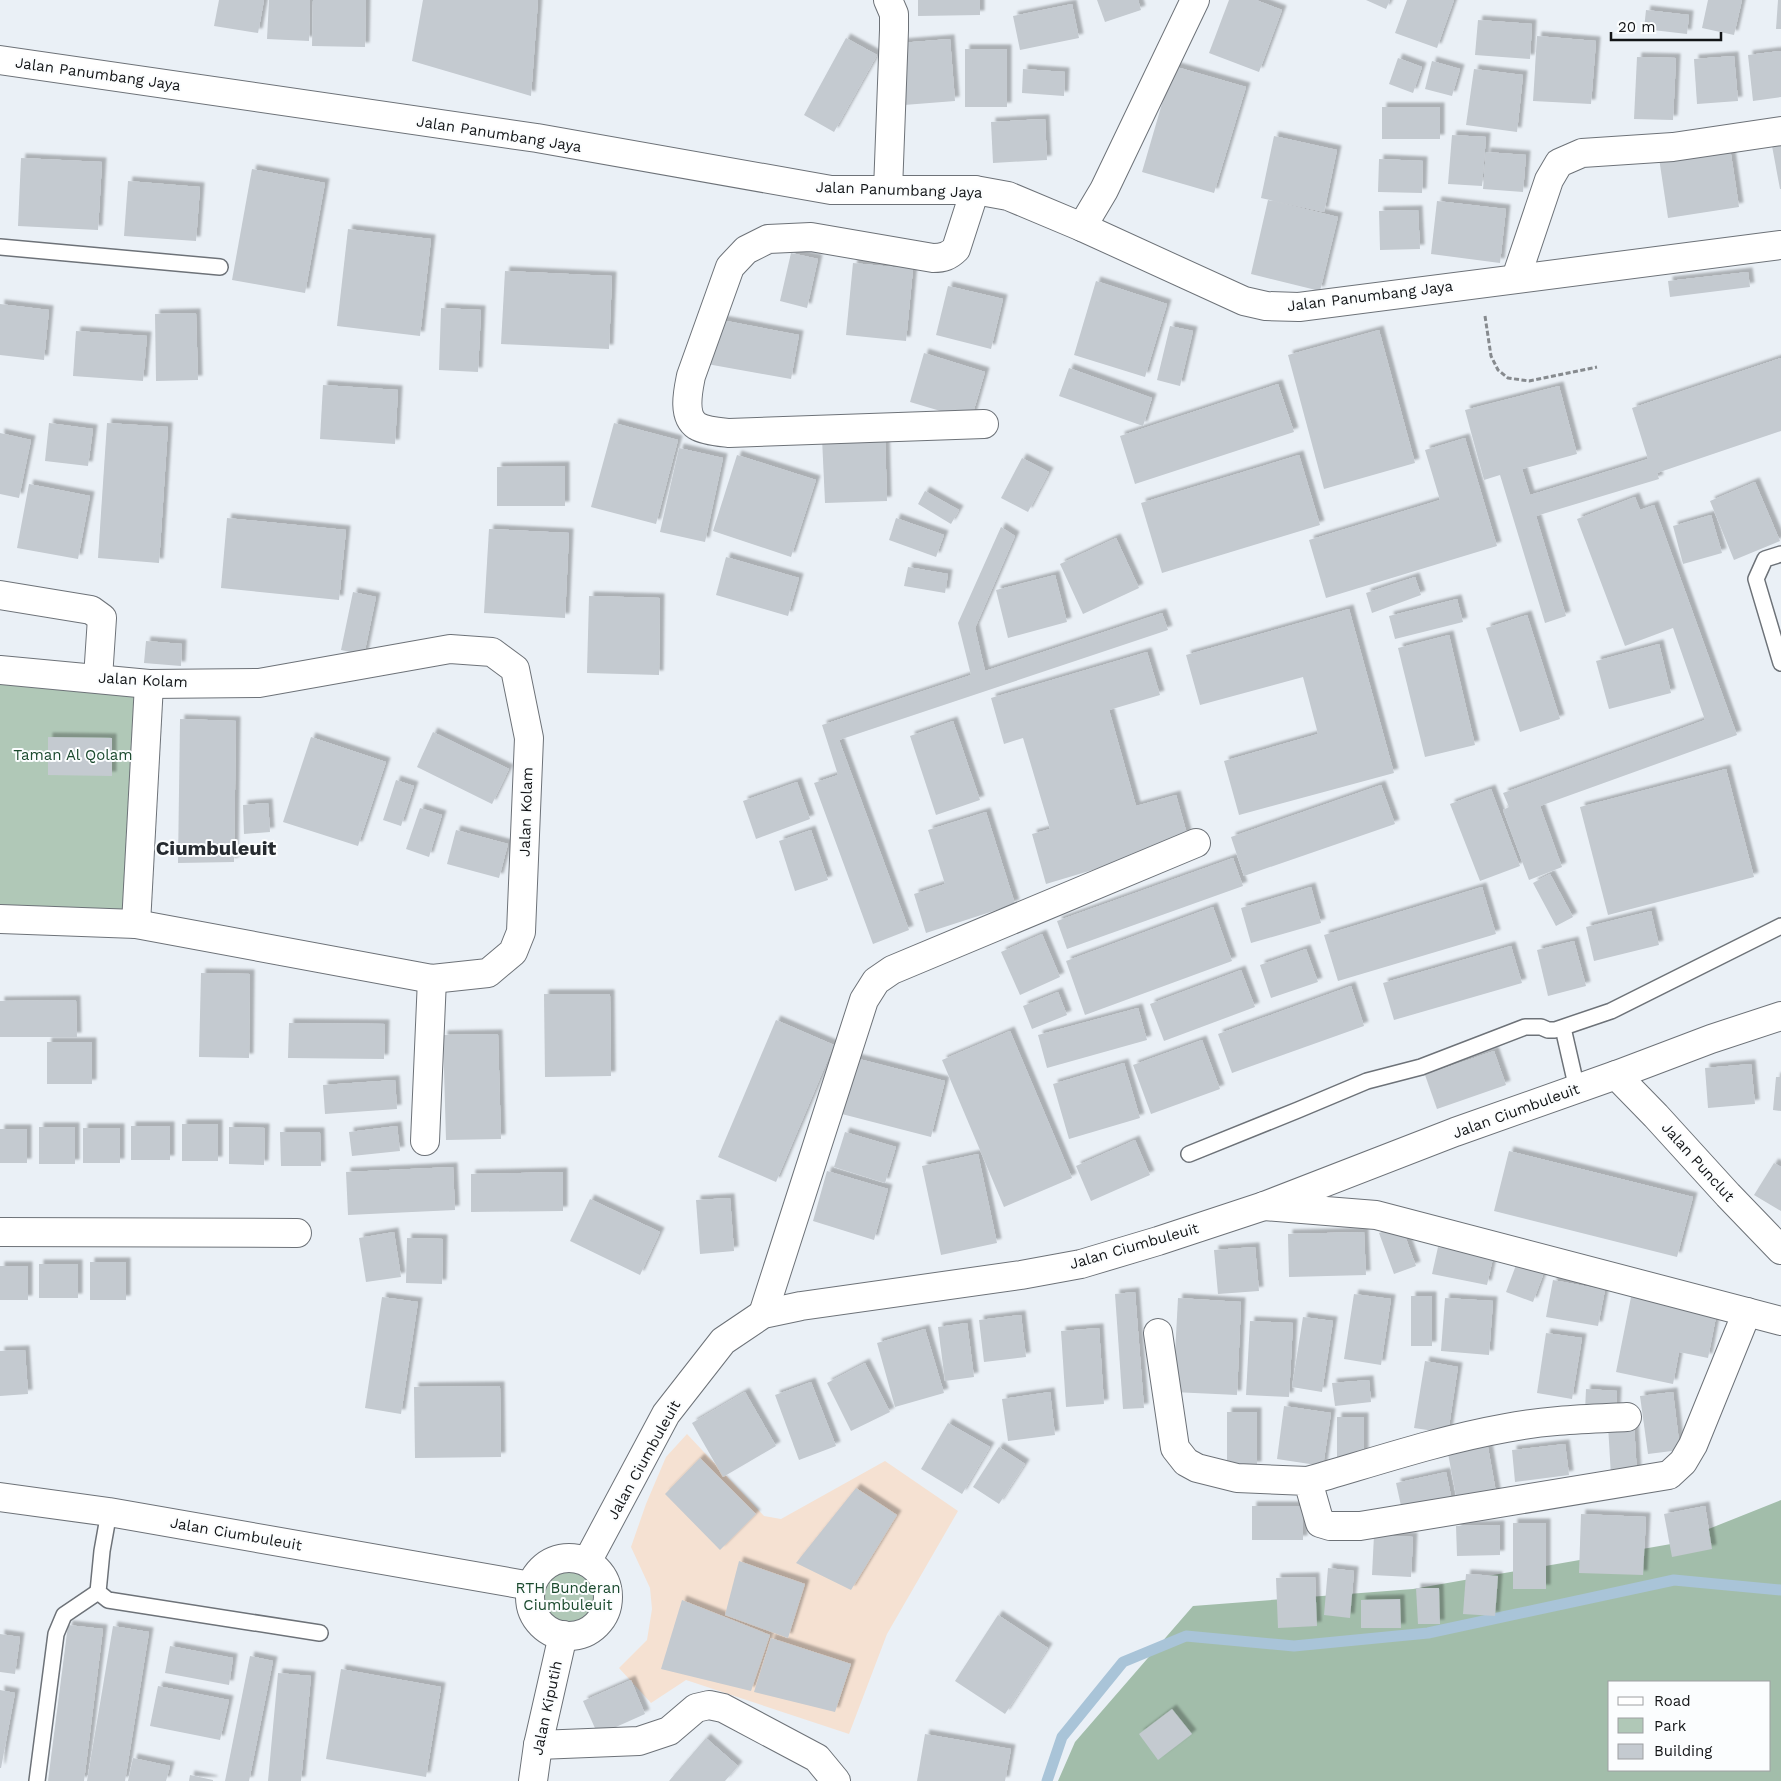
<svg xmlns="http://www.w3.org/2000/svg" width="1781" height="1781" viewBox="0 0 1781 1781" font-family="'Work Sans',sans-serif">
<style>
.education{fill:#f5e1d2}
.green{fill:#b0c8b7}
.forest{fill:#a2bdaa;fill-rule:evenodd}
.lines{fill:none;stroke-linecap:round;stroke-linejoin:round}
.stream{stroke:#a9c4d8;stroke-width:11}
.building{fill:#c4cad0;filter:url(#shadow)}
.service-casing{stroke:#6d7278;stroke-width:18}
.minor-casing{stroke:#6d7278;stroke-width:30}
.tertiary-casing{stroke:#6d7278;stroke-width:30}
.secondary-casing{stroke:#6d7278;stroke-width:30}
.path{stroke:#868a8e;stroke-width:3;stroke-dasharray:5 2.5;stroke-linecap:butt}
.service{stroke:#fff;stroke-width:15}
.minor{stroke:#fff;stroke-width:28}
.tertiary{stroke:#fff;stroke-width:28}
.secondary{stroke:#fff;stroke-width:28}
.labels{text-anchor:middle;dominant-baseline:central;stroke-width:4;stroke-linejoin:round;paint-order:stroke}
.street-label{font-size:15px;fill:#131517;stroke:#fbfdfe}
.park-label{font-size:15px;fill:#1a492d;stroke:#fbfdfe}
.district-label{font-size:20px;font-weight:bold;fill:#262b30;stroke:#fbfdfe}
</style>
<defs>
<filter id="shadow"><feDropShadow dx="4.5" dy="-4.5" stdDeviation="1" flood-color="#0004"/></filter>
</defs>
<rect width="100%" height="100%" fill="#eaf0f6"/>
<!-- education -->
<polygon class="education" points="687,1434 764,1516 781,1519 885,1461 958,1511 887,1634 849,1734 686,1680 651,1703 619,1668 647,1640 652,1609 650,1588 631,1547 646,1504 666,1457"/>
<!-- green -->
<g class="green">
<polygon points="0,670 149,684 136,924 0,919"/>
<circle cx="568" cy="1597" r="32"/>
</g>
<!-- forest -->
<path class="forest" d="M1781,1500V1781H1058L1075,1742L1193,1606L1413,1589L1671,1544ZM1610,1682H1770V1770H1610Z"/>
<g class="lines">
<!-- stream -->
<polyline class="stream" points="1047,1781 1062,1737 1123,1662 1186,1636 1294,1646 1428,1633 1674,1580 1781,1590"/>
</g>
<!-- building -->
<g class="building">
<polygon points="219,0 264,0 258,33 214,26"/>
<polygon points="269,0 310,0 309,41 267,39"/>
<polygon points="313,0 366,0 365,47 312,46"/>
<polygon points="423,0 538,0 531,96 412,61"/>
<polygon points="918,0 980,0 980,15 918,16"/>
<polygon points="1097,0 1138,0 1141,10 1105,22"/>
<polygon points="1229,0 1256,0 1282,10 1259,72 1209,53"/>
<polygon points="1366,0 1390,0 1386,9"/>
<polygon points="1407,0 1454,0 1437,48 1395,33"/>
<polygon points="1708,0 1742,0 1734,35 1702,28"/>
<polygon points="1778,0 1781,0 1781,29 1776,29"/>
<polygon points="1072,4 1079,38 1020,50 1013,16"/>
<polygon points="1646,10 1689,15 1687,34 1644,29"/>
<polygon points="1478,20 1532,24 1530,59 1475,55"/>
<polygon points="1537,36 1596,41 1591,104 1533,101"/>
<polygon points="846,38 877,55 834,132 804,115"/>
<polygon points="950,39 955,101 904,105 900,43"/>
<rect x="965" y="49" width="42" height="58"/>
<polygon points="1781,51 1781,97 1753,101 1748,55"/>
<polygon points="1734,56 1738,101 1697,104 1694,59"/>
<polygon points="1637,57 1676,58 1673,120 1634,119"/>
<polygon points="1398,58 1422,67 1413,93 1389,84"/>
<polygon points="1432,61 1460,69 1452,96 1425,89"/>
<polygon points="1173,66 1246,87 1214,193 1142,172"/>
<polygon points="1023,69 1065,72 1064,96 1022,93"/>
<polygon points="1474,69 1523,75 1517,132 1466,125"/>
<rect x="1382" y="107" width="58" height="32"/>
<polygon points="1045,119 1047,160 993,163 991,122"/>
<polygon points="1452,135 1486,137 1482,186 1448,184"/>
<polygon points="1274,136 1337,150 1324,212 1261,198"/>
<polygon points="1781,144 1781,189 1780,189 1772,146"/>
<polygon points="1730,148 1739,207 1668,218 1659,158"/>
<polygon points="1486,152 1526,155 1523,192 1483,189"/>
<polygon points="21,158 102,162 98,230 18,226"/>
<polygon points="1379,159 1423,161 1422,193 1378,192"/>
<polygon points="252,169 325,183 305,293 232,280"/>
<polygon points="128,181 200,187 196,241 124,236"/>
<polygon points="1268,200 1338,217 1320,291 1251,274"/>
<polygon points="1437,201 1506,209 1500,263 1431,254"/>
<polygon points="1418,210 1420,249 1380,250 1379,211"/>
<polygon points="348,229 431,239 420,336 337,326"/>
<polygon points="791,253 818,259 807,308 780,301"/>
<polygon points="853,263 913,269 906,341 846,335"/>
<polygon points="505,271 612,276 609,349 501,344"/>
<polygon points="1748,272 1750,287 1670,297 1668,281"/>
<polygon points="1096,281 1167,304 1145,377 1074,355"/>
<polygon points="948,286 1003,299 991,349 936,335"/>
<polygon points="0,304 49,310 44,360 0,355"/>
<polygon points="441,308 481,310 478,372 439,370"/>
<polygon points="196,313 198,380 156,381 155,314"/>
<polygon points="716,319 799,335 791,379 707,364"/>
<polygon points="1170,326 1193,331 1180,386 1157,380"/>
<polygon points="1379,330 1415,463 1324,489 1288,355"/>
<polygon points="76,331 147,336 143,381 73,376"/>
<polygon points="924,353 985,372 971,420 910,402"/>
<polygon points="1781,358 1781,431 1657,473 1659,479 1536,516 1566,616 1545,623 1500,475 1484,480 1465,410 1559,386 1577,454 1522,469 1530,495 1648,459 1632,408"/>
<polygon points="1069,368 1152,398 1143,426 1059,396"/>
<polygon points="1278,384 1294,432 1135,484 1120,436"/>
<polygon points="323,385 398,390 395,444 320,439"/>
<polygon points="49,423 93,429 88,466 45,461"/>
<polygon points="107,423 168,427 159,563 98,558"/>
<polygon points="614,423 678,440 656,524 591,507"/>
<polygon points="0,433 31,440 19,498 0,494"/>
<polygon points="885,436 887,501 825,503 822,438"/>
<polygon points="1465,438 1497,546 1326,598 1309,540 1440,500 1425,450"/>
<polygon points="679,448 723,458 705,542 660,532"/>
<polygon points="737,455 816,480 791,557 713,531"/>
<polygon points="1299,455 1320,525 1162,573 1141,503"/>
<polygon points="1022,458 1049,472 1028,512 1001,498"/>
<polygon points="565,466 565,506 497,506 497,467"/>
<polygon points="1755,482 1780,541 1734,560 1710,501"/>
<polygon points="29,484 90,496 78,559 17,548"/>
<polygon points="925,491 959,510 951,524 918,504"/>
<polygon points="1635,497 1640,510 1654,505 1737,735 1540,806 1562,867 1529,880 1503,810 1509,807 1503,793 1705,720 1673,628 1625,646 1577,519"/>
<polygon points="1711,515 1722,553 1683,564 1673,526"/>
<polygon points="227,518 346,530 339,600 221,588"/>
<polygon points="896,518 944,535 936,557 889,540"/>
<polygon points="1001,527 1015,536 975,628 985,671 1162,613 1168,630 839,740 909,930 873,944 814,783 838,775 822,725 971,675 958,623"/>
<polygon points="489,529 569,533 565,618 484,613"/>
<polygon points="1116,538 1139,588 1083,614 1060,564"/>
<polygon points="726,557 799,578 788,616 716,595"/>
<polygon points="908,567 948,574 945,593 904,586"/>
<polygon points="1055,575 1067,622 1008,638 996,590"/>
<polygon points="1415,577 1421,595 1372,613 1366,593"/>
<polygon points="353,592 376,597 364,655 341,650"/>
<polygon points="589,596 660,598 659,675 587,673"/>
<polygon points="1457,599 1463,622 1395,639 1389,616"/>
<polygon points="1349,609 1394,773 1239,815 1224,761 1318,734 1303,677 1200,705 1186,655"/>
<polygon points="1527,615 1560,719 1520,732 1486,628"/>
<polygon points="1449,635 1475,745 1425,757 1398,648"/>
<polygon points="146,641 182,644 181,666 144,663"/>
<polygon points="1659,644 1671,693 1609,709 1596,661"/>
<polygon points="1147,652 1160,695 1109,710 1136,806 1176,795 1189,841 1046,884 1032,834 1050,829 1023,738 1004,744 991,698"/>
<polygon points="180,719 236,721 234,862 178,863"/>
<polygon points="953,721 980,800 936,815 910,736"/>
<polygon points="433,732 509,769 492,804 417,767"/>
<polygon points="48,737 112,738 112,776 48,775"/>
<polygon points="311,737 386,762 358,846 283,822"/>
<polygon points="1726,769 1754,877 1608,915 1580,807"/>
<polygon points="396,780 414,786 401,826 383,820"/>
<polygon points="797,782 810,819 756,839 743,801"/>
<polygon points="1381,785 1395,824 1244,876 1231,837"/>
<polygon points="1491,789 1520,866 1480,881 1450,804"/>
<polygon points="268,803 270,832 244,834 243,805"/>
<polygon points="420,808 442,815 429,857 406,849"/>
<polygon points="986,812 1015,904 926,933 914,894 945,884 928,830"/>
<polygon points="456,830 508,844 499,878 447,864"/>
<polygon points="811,830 828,880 795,891 779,841"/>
<polygon points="1233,858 1243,886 1067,949 1057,921"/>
<polygon points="1550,874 1573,917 1556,926 1533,883"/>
<polygon points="1311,887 1321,923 1251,943 1241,908"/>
<polygon points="1482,887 1496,934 1338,981 1324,935"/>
<polygon points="1213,907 1232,961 1085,1015 1066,961"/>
<polygon points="1651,911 1659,945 1594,961 1586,927"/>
<polygon points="1042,934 1060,977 1020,995 1001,952"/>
<polygon points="1574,941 1586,986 1548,996 1537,950"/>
<polygon points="1511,946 1522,983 1394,1020 1383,983"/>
<polygon points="1306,949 1318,982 1271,998 1260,965"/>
<polygon points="1241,970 1255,1007 1164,1041 1150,1004"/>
<polygon points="201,973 250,974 249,1058 199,1057"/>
<polygon points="1351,986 1364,1026 1232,1073 1218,1034"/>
<polygon points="1058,992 1067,1015 1032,1029 1023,1006"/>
<polygon points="544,994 610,994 611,1076 545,1077"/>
<polygon points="76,1000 77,1037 0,1037 0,1001"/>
<polygon points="1138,1008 1147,1040 1047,1068 1038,1035"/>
<polygon points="776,1020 834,1045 776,1182 718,1157"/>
<polygon points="289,1023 385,1024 384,1059 288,1058"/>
<polygon points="1010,1031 1072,1178 1004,1207 942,1060"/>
<polygon points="498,1034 501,1139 446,1140 443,1035"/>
<polygon points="1202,1040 1220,1089 1151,1114 1133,1065"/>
<rect x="47" y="1042" width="45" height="42"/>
<polygon points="1494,1051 1506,1085 1437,1109 1425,1075"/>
<polygon points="851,1057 945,1081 931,1137 838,1113"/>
<polygon points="1124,1063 1140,1118 1069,1139 1053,1084"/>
<polygon points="1751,1064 1755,1104 1708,1108 1705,1068"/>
<polygon points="1776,1077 1781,1077 1781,1111 1773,1110"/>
<polygon points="395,1080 397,1109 325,1114 323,1085"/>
<rect x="182" y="1124" width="36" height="37"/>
<rect x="131" y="1126" width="39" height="34"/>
<polygon points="397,1126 400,1151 352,1156 349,1132"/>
<rect x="39" y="1127" width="36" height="37"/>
<polygon points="229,1127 265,1128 264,1165 229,1164"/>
<rect x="83" y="1128" width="37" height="35"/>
<rect x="0" y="1129" width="27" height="34"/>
<polygon points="280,1132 320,1132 321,1166 281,1166"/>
<polygon points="845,1132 896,1147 885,1183 834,1167"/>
<polygon points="1135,1140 1150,1175 1091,1201 1076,1166"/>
<polygon points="1509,1151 1693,1197 1677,1257 1494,1211"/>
<polygon points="978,1154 997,1243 941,1255 922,1166"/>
<polygon points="1774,1163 1781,1167 1781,1211 1754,1195"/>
<polygon points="453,1167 455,1210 348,1215 346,1172"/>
<polygon points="827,1171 888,1189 874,1240 813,1221"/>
<polygon points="563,1172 563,1211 471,1212 471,1174"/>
<polygon points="730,1198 734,1251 700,1254 696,1200"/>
<polygon points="590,1199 660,1232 640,1275 570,1241"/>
<polygon points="1401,1225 1416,1266 1394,1274 1379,1233"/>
<polygon points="394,1232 401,1277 366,1282 359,1238"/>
<polygon points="1364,1232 1366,1275 1289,1277 1288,1234"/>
<polygon points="407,1238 443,1239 442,1284 406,1283"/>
<polygon points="1255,1247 1259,1291 1218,1294 1214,1250"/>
<polygon points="1438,1247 1493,1258 1487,1285 1432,1274"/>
<polygon points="1519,1257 1546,1267 1533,1302 1506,1292"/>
<rect x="90" y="1262" width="36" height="38"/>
<rect x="39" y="1264" width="39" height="34"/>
<rect x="0" y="1266" width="28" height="34"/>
<polygon points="1553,1280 1605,1290 1598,1326 1546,1317"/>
<polygon points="1135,1292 1144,1408 1123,1409 1115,1294"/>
<polygon points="1354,1294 1391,1299 1381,1365 1344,1359"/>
<rect x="1411" y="1296" width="21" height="50"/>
<polygon points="382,1297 418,1302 401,1414 365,1408"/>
<polygon points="1631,1297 1688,1308 1716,1317 1708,1358 1679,1352 1673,1384 1616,1372"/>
<polygon points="1178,1298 1241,1302 1237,1395 1173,1392"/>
<polygon points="1445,1298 1493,1301 1489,1355 1441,1351"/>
<polygon points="1021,1315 1026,1357 984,1362 979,1320"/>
<polygon points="1303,1317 1333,1321 1322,1392 1292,1387"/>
<polygon points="1250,1321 1293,1323 1289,1397 1246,1395"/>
<polygon points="967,1323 974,1377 945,1381 938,1327"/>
<polygon points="1099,1328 1104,1404 1066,1407 1061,1331"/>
<polygon points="925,1329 944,1393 895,1407 877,1343"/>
<polygon points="1546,1333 1582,1338 1572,1399 1537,1393"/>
<polygon points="25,1350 28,1394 0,1396 0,1351"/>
<polygon points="1425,1361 1458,1367 1448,1433 1414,1428"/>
<polygon points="865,1363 890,1412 851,1431 827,1383"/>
<polygon points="1369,1380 1371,1402 1335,1406 1332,1383"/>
<polygon points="811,1382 836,1446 799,1460 775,1395"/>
<polygon points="500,1386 501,1457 415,1458 414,1387"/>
<polygon points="1586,1389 1617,1391 1616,1413 1585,1411"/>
<polygon points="745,1392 776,1446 723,1477 692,1423"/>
<polygon points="1050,1392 1055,1435 1008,1441 1002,1399"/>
<polygon points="1673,1392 1680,1450 1648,1454 1640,1396"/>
<polygon points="1284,1406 1331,1413 1323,1466 1277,1459"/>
<rect x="1227" y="1412" width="30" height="54"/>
<rect x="1337" y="1417" width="27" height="44"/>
<polygon points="948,1423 990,1447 962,1494 921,1469"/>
<polygon points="1634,1425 1637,1474 1611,1475 1608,1426"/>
<polygon points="1486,1436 1497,1498 1458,1506 1446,1443"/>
<polygon points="1565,1444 1569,1475 1515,1482 1512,1450"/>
<polygon points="999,1447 1025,1464 999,1504 973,1487"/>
<polygon points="700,1458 756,1514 720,1550 665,1494"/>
<polygon points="1446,1472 1453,1505 1403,1515 1396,1483"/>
<polygon points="856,1488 897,1515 851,1590 796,1563"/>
<rect x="1252" y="1506" width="51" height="34"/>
<polygon points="1705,1506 1712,1549 1672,1557 1664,1514"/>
<polygon points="1581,1514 1646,1517 1643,1575 1579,1573"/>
<rect x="1513" y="1523" width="33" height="66"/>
<polygon points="1500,1525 1500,1555 1457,1556 1456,1526"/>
<polygon points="1374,1535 1413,1537 1411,1577 1372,1575"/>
<polygon points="739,1561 805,1584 788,1638 725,1615"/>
<polygon points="1328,1568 1354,1571 1350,1618 1324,1615"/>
<polygon points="1466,1574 1498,1576 1495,1616 1463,1614"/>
<polygon points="1315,1577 1317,1626 1278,1628 1276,1578"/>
<polygon points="1416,1588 1439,1588 1440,1624 1418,1624"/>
<polygon points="1400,1599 1401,1628 1361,1628 1361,1600"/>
<polygon points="682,1600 770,1635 751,1691 661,1669"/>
<polygon points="998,1615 1048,1648 1005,1714 955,1681"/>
<polygon points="68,1625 103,1629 84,1781 48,1781"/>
<polygon points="113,1626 149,1632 125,1781 87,1781"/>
<polygon points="0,1634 20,1637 15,1674 0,1672"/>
<polygon points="771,1638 851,1664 835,1712 754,1692"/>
<polygon points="170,1646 233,1658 229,1685 165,1673"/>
<polygon points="250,1656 273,1661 249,1781 225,1781"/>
<polygon points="341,1669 441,1687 426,1777 326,1759"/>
<polygon points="278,1673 311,1676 301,1781 268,1781"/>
<polygon points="631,1680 645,1714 598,1735 583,1701"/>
<polygon points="158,1686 229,1700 220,1740 150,1726"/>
<polygon points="0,1690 15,1693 1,1768 0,1768"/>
<polygon points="1172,1709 1192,1734 1158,1760 1139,1734"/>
<polygon points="925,1734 1011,1749 1005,1781 917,1781"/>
<polygon points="706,1738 738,1766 725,1781 669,1781"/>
<polygon points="133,1758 170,1766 166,1781 128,1781"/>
<polygon points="190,1775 213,1780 213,1781 189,1781"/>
</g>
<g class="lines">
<!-- service casing -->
<g class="service-casing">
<g id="service">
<polyline points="0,247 220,267"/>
<polyline points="1781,554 1765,559 1756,579 1781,663"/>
<polyline points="1563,1028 1577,1089"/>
<polyline points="1189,1154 1298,1110 1367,1081 1421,1067 1525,1027 1541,1027 1548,1030 1555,1030 1611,1011 1781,926"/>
<polyline points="109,1512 102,1551 98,1592 108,1600 320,1633"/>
<polyline points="37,1781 56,1634 64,1615 98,1592"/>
</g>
</g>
<!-- minor casing -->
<g class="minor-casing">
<g id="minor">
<polyline points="0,60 537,138 831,190 975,190 1008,196 1082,227 1244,301 1266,306 1299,307 1781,245"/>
<polyline points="888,190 894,30 894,14 888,0"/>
<path d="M975,190L956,249C949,256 943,258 933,258L811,237L768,239L746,250L730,267L691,376C688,391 682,416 697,426C705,431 720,432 729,433L984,424"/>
<polyline points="1082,227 1104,190 1195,0"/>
<polyline points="1516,278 1549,180 1559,163 1582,153 1673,147 1781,131"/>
<polyline points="0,595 91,610 102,618 98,678"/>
<polyline points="0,670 149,684 259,683 450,649 492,652 515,669 529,738 521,932 513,952 488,973 432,979 136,924 0,919"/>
<polyline points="136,924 149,684"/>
<polyline points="425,1141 432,979"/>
<polyline points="1264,1206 1376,1215 1781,1321"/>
<polyline points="0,1232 297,1233"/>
<polyline points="763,1314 864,1000 876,981 892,970 1196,843"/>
<polyline points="1158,1333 1175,1448 1186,1462 1197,1468 1237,1478 1308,1481 1320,1523 1330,1526 1360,1526 1669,1475 1683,1462 1693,1445 1747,1312"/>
<path d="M1308,1481C1374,1462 1439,1440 1506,1428C1546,1420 1587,1419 1627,1417"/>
<polyline points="538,1745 639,1741 669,1731 696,1708 709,1705 723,1708 817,1758 836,1781"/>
<polyline points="533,1781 538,1745 563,1635"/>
</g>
</g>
<!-- tertiary casing -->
<g class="tertiary-casing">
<polyline id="tertiary" points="1616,1075 1711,1039 1781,1016"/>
</g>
<!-- secondary casing -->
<g class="secondary-casing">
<g id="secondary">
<polyline points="0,1497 109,1512 531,1586"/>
<circle cx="569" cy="1597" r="39"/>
<polyline points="587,1562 666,1414 723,1341 763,1314 801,1306 1021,1275 1081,1264 1158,1241 1264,1206 1455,1132 1616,1075 1656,1116 1728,1195 1781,1250"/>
</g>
</g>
<!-- path -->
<polyline class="path" points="1485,316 1491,356 1498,370 1508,378 1529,381 1597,367"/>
<!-- service -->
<use href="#service" class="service"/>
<!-- minor -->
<use href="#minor" class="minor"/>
<!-- tertiary -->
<use href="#tertiary" class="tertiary"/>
<!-- secondary -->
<use href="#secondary" class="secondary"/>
</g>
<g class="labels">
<!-- street labels -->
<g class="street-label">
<text transform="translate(98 74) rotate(8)">Jalan Panumbang Jaya</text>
<text transform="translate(499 134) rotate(9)">Jalan Panumbang Jaya</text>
<text transform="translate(899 190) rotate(2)">Jalan Panumbang Jaya</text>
<text transform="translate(1370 296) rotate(-7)">Jalan Panumbang Jaya</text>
<text transform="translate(143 680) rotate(3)">Jalan Kolam</text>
<text transform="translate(526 812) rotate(-88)">Jalan Kolam</text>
<text transform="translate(1516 1111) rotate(-20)">Jalan Ciumbuleuit</text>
<text transform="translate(1698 1162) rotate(48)">Jalan Punclut</text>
<text transform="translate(1134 1246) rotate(-16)">Jalan Ciumbuleuit</text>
<text transform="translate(644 1460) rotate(-61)">Jalan Ciumbuleuit</text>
<text transform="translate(236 1534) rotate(10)">Jalan Ciumbuleuit</text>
<text transform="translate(547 1708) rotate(-78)">Jalan Kiputih</text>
</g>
<!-- park labels -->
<g class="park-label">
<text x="73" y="755">Taman Al Qolam</text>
<text x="568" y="1588">RTH Bunderan<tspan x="568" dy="17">Ciumbuleuit</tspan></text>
</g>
<!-- district labels -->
<g class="district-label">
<text x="216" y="848">Ciumbuleuit</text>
</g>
</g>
<!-- legend -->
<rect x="1608" y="1681" width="162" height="90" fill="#fbfdfe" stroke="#9ea0a2"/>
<rect x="1618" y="1697" width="25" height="8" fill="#ffffff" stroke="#9ea0a2"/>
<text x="1654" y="1706" font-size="15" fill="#131517">Road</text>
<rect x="1618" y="1718" width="25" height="15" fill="#b0c8b7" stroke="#9ea0a2"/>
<text x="1654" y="1731" font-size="15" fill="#131517">Park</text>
<rect x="1618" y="1744" width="25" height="15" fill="#c4cad0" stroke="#9ea0a2"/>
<text x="1654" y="1756" font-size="15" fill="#131517">Building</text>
<!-- scale -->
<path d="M1611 32v8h110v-8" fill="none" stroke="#131517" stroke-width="2.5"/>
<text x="1618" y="32" font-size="15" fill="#131517" stroke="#fbfdfe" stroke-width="4" paint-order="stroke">20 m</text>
</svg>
